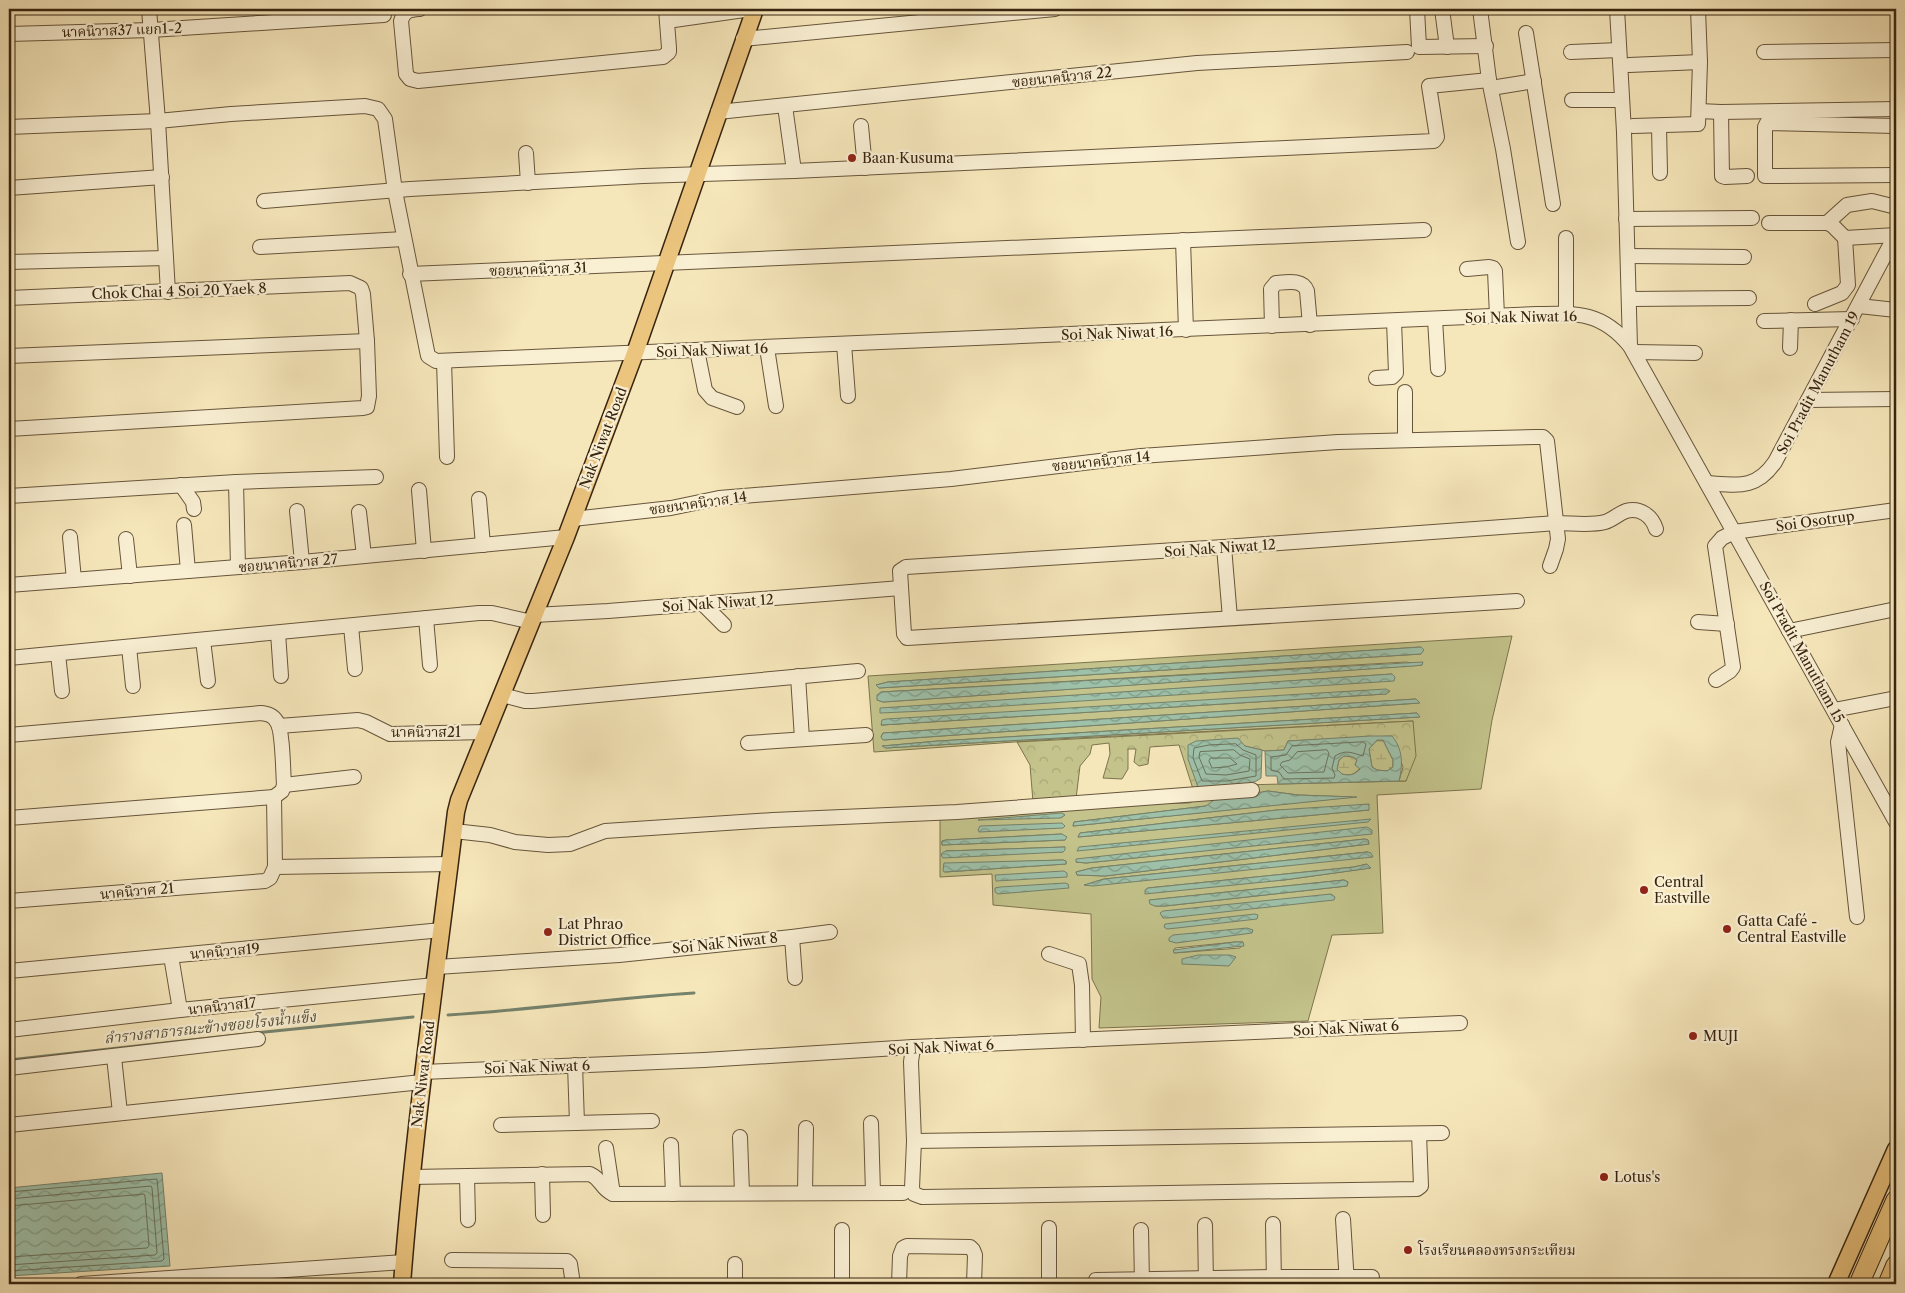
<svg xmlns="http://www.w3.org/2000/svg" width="1905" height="1293" viewBox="0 0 1905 1293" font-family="'Libre Caslon Text','Noto Serif Thai',serif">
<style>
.grass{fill:#c3c38b;stroke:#7d744e;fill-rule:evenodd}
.forest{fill:url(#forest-crowns);stroke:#7d744e}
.wetland{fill:url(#wetland-marsh);stroke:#7d744e}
.water{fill:url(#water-waves);stroke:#75826c;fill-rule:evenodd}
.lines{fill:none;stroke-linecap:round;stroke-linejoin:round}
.shore{stroke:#6a725d;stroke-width:1}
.stream{stroke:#75826c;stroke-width:3}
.minor-casing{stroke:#67553b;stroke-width:16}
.major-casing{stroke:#372410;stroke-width:19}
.highway-casing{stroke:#372410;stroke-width:21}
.minor{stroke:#f9efd3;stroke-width:14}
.major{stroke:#ebc47e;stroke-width:16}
.highway{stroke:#ebc47e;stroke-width:19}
.poi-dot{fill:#8f2418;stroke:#f9efd3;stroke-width:2}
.labels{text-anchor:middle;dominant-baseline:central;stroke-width:4.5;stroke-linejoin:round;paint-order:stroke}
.street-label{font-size:14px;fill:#372410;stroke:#f9efd3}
.poi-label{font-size:14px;fill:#372410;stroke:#f9efd3;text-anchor:start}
.water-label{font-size:15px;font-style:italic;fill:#56533e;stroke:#f9efd3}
</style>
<defs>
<pattern id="forest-crowns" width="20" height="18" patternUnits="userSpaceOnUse" patternTransform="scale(1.25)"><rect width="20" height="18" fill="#c3c38b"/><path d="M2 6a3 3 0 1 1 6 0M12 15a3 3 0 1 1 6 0" fill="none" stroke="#a8a777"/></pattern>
<pattern id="wetland-marsh" width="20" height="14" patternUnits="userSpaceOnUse" patternTransform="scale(1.25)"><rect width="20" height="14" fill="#c3c38b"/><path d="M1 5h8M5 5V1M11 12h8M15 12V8" fill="none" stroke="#a8a777"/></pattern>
<pattern id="water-waves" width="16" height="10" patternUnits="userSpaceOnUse" patternTransform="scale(1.25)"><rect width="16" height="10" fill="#9ec1aa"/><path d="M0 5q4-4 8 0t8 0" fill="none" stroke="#829d89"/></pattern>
</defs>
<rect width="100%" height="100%" fill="#f6e7bb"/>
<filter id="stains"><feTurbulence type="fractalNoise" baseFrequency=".004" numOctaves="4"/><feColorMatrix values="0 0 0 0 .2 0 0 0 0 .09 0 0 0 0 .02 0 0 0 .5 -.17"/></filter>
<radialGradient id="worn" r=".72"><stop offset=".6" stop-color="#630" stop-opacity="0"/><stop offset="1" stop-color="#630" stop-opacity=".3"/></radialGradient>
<!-- grass -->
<path class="grass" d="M1512,636L1492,720L1481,789L1377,795L1383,933L1332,935L1308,1021L1099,1028L1101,997L1092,979L1091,914L993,905L992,874L940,877V815L1080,805L1189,803L1213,793L1242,785L1406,781L1413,721L1057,739L874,752L868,676ZM1421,647L1423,650L1421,654L879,688L876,685L888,682ZM1406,662L1422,665L883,702L877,700L881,692ZM1392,674L1395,677L880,709ZM1390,691L1386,694L881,725ZM1416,699L1419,703L884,740L881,737L883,733ZM1417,713L1419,717L886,748L883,746L938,741ZM1268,791L1298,795L1352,797L1073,826L1074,822L1206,806ZM1277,810H1369L1078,837L1080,833ZM1372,833L1086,863L1076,862ZM1062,834L1065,840L942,845V841L946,840ZM1365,839L1368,840L1369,844L1105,876L1077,875L1076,872L1092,868ZM1065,847L1063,852L946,851ZM1368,852L1085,885L1104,879ZM1063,860L1066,861V864L945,872L944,864ZM1367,864L1370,868L1284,880L1145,890L1148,888L1354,867ZM1344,880L1348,882L1347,886L1165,906H1155L1150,900ZM1235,942H1243L1240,948L1174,953L1175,948Z"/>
<!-- forest -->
<polygon class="forest" points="1413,721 1416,756 1406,781 1399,781 1403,767 1391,736 1288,741 1284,750 1265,751 1245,746 1197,783 1198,787 1196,789 1193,789 1179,745 1150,747 1148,764 1139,766 1134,762 1136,749 1128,749 1128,769 1122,779 1103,778 1110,754 1109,743 1092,745 1090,754 1080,766 1076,799 1033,802 1030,765 1017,742"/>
<!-- wetland -->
<g class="wetland">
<polygon points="1377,740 1383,740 1393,760 1393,767 1387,771 1377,770 1372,767 1369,749"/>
<path d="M1344,756L1353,757L1357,760L1355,765L1360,768C1354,775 1350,776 1341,774L1337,769L1339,760Z"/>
</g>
<!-- water -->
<g class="water">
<polygon points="1421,647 1424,650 1421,654 879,688 876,685 888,682"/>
<polygon points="1423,662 1422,665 1414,666 883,702 877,700 877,695 881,692"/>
<polygon points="1392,674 1395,677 1394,681 925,711 880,713 880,708"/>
<polygon points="1386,689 1390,691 1386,694 881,725 882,720 886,719"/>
<polygon points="1416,699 1420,703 883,740 881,737 883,733"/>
<polygon points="1417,713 1420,717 886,748 882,746 938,741"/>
<path d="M1370,736H1392C1403,749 1403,765 1399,781L1278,784L1277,776H1266L1265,751L1284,750L1288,741ZM1377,740H1383L1393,760V767L1387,771L1377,770L1372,767L1369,749ZM1344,756L1353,757L1357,760L1355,765L1360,769C1354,775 1350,776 1342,774L1337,769L1339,760Z"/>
<path d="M1238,738L1245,746L1262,750L1261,778C1250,788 1213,786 1198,787L1188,759V745L1196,741Z"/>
<polygon points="1268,791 1298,795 1357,797 1073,826 1074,822 1206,806 1215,799"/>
<polygon points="1369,804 1369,810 1078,837 1080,833 1277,810"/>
<polygon points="1062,813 1065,815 1061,818 978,820"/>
<polygon points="1371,819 1368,822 1077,851 1079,847"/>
<polygon points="1062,823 1065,826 1063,828 979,832 978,830 980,826"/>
<polygon points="1367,827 1372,830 1372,834 1086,863 1076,862 1076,859"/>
<polygon points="1062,834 1067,837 1065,840 942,845 942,841 946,840"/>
<polygon points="1365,839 1368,840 1369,844 1105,876 1077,875 1076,872 1092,868"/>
<polygon points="1065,847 1065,850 1063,852 943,858 941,855 942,853 946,851"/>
<polygon points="1368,852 1371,853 1373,857 1093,886 1084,885 1104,879"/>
<polygon points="1063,860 1066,861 1066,864 944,872 943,870 944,863"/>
<polygon points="1367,864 1371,868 1284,880 1145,894 1145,890 1148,888 1354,867"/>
<polygon points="1064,871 1067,873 1067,877 996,881 995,875"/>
<polygon points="1344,880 1348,882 1347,886 1165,906 1155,906 1150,904 1149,900"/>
<polygon points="1065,883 1068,884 1069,888 998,894 995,892 995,888 1000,887"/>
<polygon points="1331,894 1335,897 1334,900 1168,918 1163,918 1160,913 1163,911"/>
<polygon points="1255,914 1258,915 1257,919 1177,928 1167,929 1164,927 1165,924"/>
<polygon points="1247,928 1253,930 1252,933 1176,943 1169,941 1169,938 1173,935"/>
<polygon points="1235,942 1243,942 1244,946 1174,953 1173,950"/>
<polygon points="1198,955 1230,955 1236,957 1229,966 1182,964 1182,959"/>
<polygon points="162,1173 170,1266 9,1276 9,1188"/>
</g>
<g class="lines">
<!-- shore -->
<g class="shore">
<path d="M1363,742L1366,744L1363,756C1352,753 1346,749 1335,756L1332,768L1335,775L1334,778L1284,779L1279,772L1271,770V757L1286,755L1292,746Z"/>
<polygon points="1236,744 1243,750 1256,755 1256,776 1227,781 1202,781 1193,758 1194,748 1209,745"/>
<polygon points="1234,750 1240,755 1250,759 1249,771 1226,775 1206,774 1199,757 1200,752"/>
<polygon points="1327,750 1329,753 1324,772 1288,773 1280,765 1282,762 1290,760 1297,752"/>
<polygon points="1211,758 1230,758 1237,764 1226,767 1212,768 1209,761"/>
<polyline points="9,1192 157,1179 164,1259 162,1261 9,1271"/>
<polyline points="9,1199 151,1186 152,1188 157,1253 155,1255 9,1265"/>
<polyline points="9,1206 144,1194 145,1196 149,1246 147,1248 9,1257"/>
</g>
<!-- stream -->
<g class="stream">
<path d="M448,1015C530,1010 612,998 694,993"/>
<polyline points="255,1033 413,1017"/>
<polyline points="9,1060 246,1034"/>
</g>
<!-- minor casing -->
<g class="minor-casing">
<g id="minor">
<polyline points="149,9 158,121 168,292"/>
<path d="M420,9C410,10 404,10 401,21L406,74L410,79L418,81L663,57L669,52V48L666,9"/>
<polyline points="1417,9 1419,47 1486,46"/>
<polyline points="1442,9 1447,47"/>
<polyline points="1480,9 1489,80 1503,149 1518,242"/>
<polyline points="1617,9 1624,132 1630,346"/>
<polyline points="667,21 751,9"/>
<polyline points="1526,33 1553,204"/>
<polyline points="9,34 151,30 384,15"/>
<polyline points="743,39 1055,9"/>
<polyline points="1571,52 1619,50"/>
<polyline points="1764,52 1896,50"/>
<polyline points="1629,65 1700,62"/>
<polyline points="1491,88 1534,81"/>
<polyline points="1572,100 1621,100"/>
<polyline points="785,106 794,171"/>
<polyline points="1699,111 1721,112 1896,109"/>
<polyline points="718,112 1197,63 1407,52"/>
<polyline points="1721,112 1722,176 1725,177 1747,176"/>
<polyline points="861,126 865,168"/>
<polyline points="1633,126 1698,124 1700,62 1698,9"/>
<polyline points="1659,126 1660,173"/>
<polyline points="1896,126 1767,123 1765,127 1765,176 1896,175"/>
<path d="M9,127L158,121L231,114L365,106L378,109L385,119L395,191L428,356L436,361L1537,314C1578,313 1602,312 1630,346L1896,822"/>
<polyline points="526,153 528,183"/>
<polyline points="9,188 162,177"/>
<polyline points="264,201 410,189 643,176 794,171 1434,141 1437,137 1429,86 1489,80"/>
<polyline points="1626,219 1752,218"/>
<polyline points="1769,223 1827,223 1832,225 1845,238 1896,235"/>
<polyline points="1827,223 1847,205 1872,201 1896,207"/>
<polyline points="1566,238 1566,314"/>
<polyline points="1183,240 1186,330"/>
<polyline points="260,247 404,239"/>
<polyline points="1628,256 1744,257"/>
<polyline points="9,262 166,258"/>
<polyline points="1467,269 1489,267 1493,268 1495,271 1497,316"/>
<polyline points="410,274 1424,230"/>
<polyline points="9,298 350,283 361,288 363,294 367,341 369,396 367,407 363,408 9,429"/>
<polyline points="1630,299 1749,298"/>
<polyline points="1815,304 1842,293 1848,285 1845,238"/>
<polyline points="1859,306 1896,310"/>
<polyline points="1435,319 1438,369"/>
<polyline points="1764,321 1852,319"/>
<path d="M1272,326L1271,289L1276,283C1287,282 1303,279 1307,291L1310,325"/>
<polyline points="844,344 848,396"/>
<polyline points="767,348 776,406"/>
<polyline points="1790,348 1791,320"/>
<polyline points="697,350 705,390 712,398 737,407"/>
<polyline points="1634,352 1695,353"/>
<polyline points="9,356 367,341"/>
<polyline points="444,361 447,457"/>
<polyline points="1376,378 1392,377 1396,373 1394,321"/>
<polyline points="1405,392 1405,440"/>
<polyline points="1808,400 1896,399"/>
<polyline points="236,482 238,567"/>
<path d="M1707,483C1737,485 1756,490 1775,462L1896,234"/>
<polyline points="181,485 193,502 194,509"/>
<polyline points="419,490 424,551"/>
<polyline points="9,496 236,482 376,477"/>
<polyline points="479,499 483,545"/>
<polyline points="297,511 302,562"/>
<polyline points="359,512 364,556"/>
<polyline points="573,519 671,508 719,498 951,479 1141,456 1338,442 1536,437 1543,437 1547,441 1558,539 1556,549 1550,566"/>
<polyline points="184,525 188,571"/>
<polyline points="70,537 74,580"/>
<polyline points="126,539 130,576"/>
<polyline points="1224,547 1230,618"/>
<polyline points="9,585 302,562 566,537"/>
<path d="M1517,601L907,638L904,634L900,571L906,567L1224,547L1557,523C1572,523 1590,526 1605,522C1612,520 1618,514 1626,511C1640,507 1652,516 1656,529"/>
<polyline points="703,604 724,625"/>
<polyline points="534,615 608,611 901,588"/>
<polyline points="426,618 430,665"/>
<polyline points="1698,622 1727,624"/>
<polyline points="351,626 355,669"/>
<polyline points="1789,631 1896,609"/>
<polyline points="278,633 281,676"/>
<polyline points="203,640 208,681"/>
<polyline points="129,647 133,686"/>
<polyline points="58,654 62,691"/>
<polyline points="9,658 479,613 492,613 532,622"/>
<polyline points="798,676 802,739"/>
<polyline points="1716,680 1730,671 1733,667 1715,546 1722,538 1734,532 1896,510"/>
<polyline points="502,695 525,701 533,701 858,671"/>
<polyline points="1834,710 1896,698"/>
<polyline points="1842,725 1838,742 1857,917"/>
<polyline points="279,726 358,720 366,722 390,734 487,732"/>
<path d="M9,735L261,713C268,714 273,715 277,722C283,731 283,772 284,785L282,791L274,797L275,867L270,878L265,881L9,901"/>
<polyline points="748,743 866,735"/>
<polyline points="284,785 354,777"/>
<polyline points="9,818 274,797"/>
<polyline points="454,831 490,835 515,842 548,845 570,844 605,831 773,820 957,812 1252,790"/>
<polyline points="275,867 450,864"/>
<polyline points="792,937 830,932"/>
<polyline points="1049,954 1079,964 1082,985 1083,1040"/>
<polyline points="171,956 180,1010"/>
<polyline points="437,967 619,955 792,937 795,978"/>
<polyline points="9,971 442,930"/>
<polyline points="9,1030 180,1010 435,985"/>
<polyline points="913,1047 911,1062 914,1141 912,1188 914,1194 922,1197 1417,1189 1421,1186 1419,1134"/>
<polyline points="114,1057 120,1113"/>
<polyline points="575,1065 577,1123"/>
<polyline points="9,1068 258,1039"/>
<polyline points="423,1072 704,1060 913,1047 1460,1023"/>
<polyline points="871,1123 873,1193"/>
<polyline points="9,1125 422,1082"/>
<polyline points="501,1125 652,1121"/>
<polyline points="740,1137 742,1193"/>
<polyline points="914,1141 1442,1133"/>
<polyline points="671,1145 673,1194"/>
<polyline points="606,1148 613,1194"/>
<polyline points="542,1174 543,1215"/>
<polyline points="467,1176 468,1220"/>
<path d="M411,1177L590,1174C603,1180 600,1188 613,1194L903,1193"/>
<polyline points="805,1193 806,1128"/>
<polyline points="1343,1219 1347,1284"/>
<polyline points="1273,1224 1274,1284"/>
<polyline points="1205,1225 1206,1284"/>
<polyline points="1049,1228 1049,1284"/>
<polyline points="842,1230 842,1284"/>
<polyline points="1141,1230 1142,1284"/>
<polyline points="452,1260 567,1261 570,1264 573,1284"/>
<polyline points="81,1284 404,1262"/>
<polyline points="735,1284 735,1264"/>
<polyline points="899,1284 900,1256 903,1248 907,1246 970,1247 973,1250 975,1255 974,1284"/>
<polyline points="1095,1284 1096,1280 1273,1277 1372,1277"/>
</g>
</g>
<!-- major casing -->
<g class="major-casing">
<g id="major">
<path d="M402,1284C414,1126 437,970 456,812L459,800L566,537L635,353L755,9"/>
<polyline points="1836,1284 1896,1149"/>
</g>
</g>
<!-- highway casing -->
<g class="highway-casing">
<g id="highway">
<polyline points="1859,1284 1896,1200"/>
<polyline points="1888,1284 1896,1265"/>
</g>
</g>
<!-- minor -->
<use href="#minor" class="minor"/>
<!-- major -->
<use href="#major" class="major"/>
<!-- highway -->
<use href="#highway" class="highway"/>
</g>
<!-- markers -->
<g class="poi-dot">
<circle cx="852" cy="158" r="5"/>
<circle cx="1644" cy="890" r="5"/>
<circle cx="1727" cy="929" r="5"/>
<circle cx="548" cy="932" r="5"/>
<circle cx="1693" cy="1036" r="5"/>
<circle cx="1604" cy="1177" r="5"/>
<circle cx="1408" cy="1250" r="5"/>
</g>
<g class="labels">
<!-- street labels -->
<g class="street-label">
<text transform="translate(122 30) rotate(-2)">นาคนิวาส37 แยก1-2</text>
<text transform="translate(1062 77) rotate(-6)">ซอยนาคนิวาส 22</text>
<text transform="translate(538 269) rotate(-2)">ซอยนาคนิวาส 31</text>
<text transform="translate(179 291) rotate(-2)">Chok Chai 4 Soi 20 Yaek 8</text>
<text transform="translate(1521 317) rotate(-1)">Soi Nak Niwat 16</text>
<text transform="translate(1117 333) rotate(-2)">Soi Nak Niwat 16</text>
<text transform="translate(712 350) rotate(-2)">Soi Nak Niwat 16</text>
<text transform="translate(1818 383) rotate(-62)">Soi Pradit Manutham 19</text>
<text transform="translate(603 438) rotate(-69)">Nak Niwat Road</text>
<text transform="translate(1101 461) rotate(-6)">ซอยนาคนิวาส 14</text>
<text transform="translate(698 503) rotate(-8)">ซอยนาคนิวาส 14</text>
<text transform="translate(1815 521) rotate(-8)">Soi Osotrup</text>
<text transform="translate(1220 548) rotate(-4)">Soi Nak Niwat 12</text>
<text transform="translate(288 563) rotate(-5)">ซอยนาคนิวาส 27</text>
<text transform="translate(718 603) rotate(-4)">Soi Nak Niwat 12</text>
<text transform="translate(1802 652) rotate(61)">Soi Pradit Manutham 15</text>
<text x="426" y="732">นาคนิวาส21</text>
<text transform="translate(137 891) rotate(-5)">นาคนิวาศ 21</text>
<text transform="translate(725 943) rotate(-6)">Soi Nak Niwat 8</text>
<text transform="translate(225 951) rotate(-5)">นาคนิวาส19</text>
<text transform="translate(222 1006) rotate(-6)">นาคนิวาส17</text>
<text transform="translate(1346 1028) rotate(-3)">Soi Nak Niwat 6</text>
<text transform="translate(941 1047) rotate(-3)">Soi Nak Niwat 6</text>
<text transform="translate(537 1067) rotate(-2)">Soi Nak Niwat 6</text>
<text transform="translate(423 1074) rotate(-83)">Nak Niwat Road</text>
</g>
<!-- poi labels -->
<g class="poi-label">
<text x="862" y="158">Baan Kusuma</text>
<text x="1654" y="882">Central<tspan x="1654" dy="16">Eastville</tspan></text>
<text x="1737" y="921">Gatta Café -<tspan x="1737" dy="16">Central Eastville</tspan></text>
<text x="558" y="924">Lat Phrao<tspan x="558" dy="16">District Office</tspan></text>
<text x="1703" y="1036">MUJI</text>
<text x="1614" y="1177">Lotus's</text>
<text x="1418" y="1250">โรงเรียนคลองทรงกระเทียม</text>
</g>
<!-- water labels -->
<g class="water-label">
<text transform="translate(210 1027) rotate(-6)">ลำรางสาธารณะข้างซอยโรงน้ำแข็ง</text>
</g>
</g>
<!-- margin -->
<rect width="1905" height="1293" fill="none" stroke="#f6e7bb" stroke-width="30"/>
<rect x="10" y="10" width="1885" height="1273" fill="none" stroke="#372410" stroke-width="2.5"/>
<rect x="15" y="15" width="1875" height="1263" fill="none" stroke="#372410"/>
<rect width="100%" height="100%" filter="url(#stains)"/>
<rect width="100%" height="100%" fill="url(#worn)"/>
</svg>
